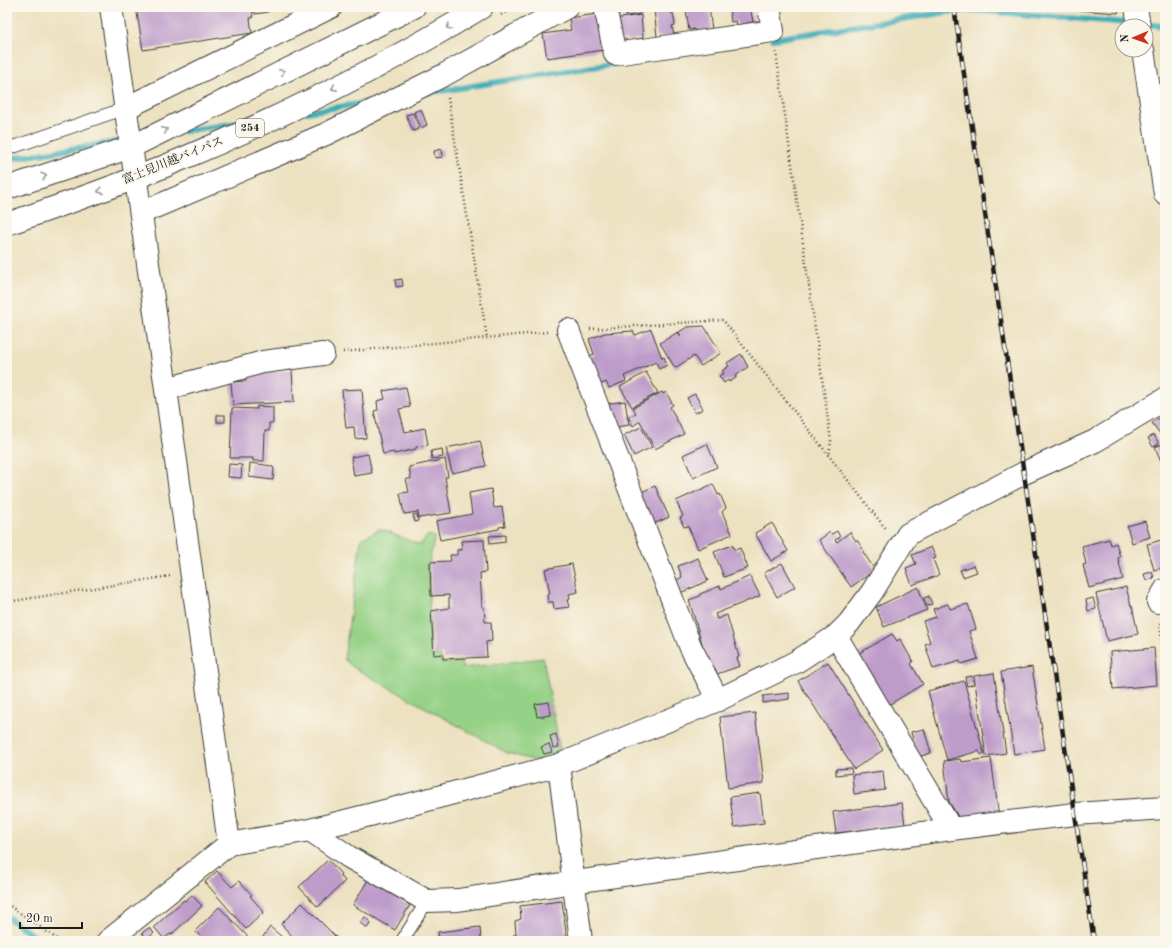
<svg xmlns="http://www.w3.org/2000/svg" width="1172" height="948" viewBox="0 0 1172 948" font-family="'Old Standard TT','Noto Serif JP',serif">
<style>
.green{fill:#95d186;stroke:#587651}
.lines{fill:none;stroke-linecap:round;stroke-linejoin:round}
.stream{stroke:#3bacb6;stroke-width:6}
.building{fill:#be9cca}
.lane-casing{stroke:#3b3a35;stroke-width:14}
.street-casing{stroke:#3b3a35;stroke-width:24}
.secondary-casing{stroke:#3b3a35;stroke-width:24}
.highway-casing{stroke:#3b3a35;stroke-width:24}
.path{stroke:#3b3a35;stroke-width:2.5;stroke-dasharray:1 3;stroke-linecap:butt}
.lane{stroke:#fff;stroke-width:12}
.street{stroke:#fff;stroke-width:22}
.secondary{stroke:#fff;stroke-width:22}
.highway{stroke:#fff;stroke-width:22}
.rail-casing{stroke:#1c1c1c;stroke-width:4.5}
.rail{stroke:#fbf7ec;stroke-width:3;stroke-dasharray:9;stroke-linecap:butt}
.oneway{stroke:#999}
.labels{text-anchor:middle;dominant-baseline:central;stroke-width:4;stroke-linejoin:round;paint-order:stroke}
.shield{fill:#fbf7ec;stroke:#5f5e5a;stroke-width:1}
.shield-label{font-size:11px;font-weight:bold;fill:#1c1c1c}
.street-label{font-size:12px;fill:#1c1c1c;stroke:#fbf7ec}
</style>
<rect width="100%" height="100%" fill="#fbf7ec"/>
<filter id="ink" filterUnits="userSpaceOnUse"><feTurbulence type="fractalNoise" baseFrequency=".025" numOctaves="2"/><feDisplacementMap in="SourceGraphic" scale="8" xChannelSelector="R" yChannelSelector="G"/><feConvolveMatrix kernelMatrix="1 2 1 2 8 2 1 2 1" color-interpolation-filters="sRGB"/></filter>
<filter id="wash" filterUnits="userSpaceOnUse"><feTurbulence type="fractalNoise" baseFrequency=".012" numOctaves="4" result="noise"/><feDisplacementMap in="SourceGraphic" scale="16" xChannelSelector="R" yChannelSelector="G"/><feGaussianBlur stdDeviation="0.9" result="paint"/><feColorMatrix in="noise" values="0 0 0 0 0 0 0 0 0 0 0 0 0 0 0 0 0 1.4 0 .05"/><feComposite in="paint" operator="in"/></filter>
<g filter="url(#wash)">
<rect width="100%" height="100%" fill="#ece1c0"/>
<!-- green -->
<polygon class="green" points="380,529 420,545 428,535 435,537 428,566 431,656 441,656 441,663 461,661 462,668 543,658 560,749 554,754 536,761 507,753 354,668 344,659 361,539"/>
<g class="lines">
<!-- stream -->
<g class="stream">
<polyline points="773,39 947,12 972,10 1165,26"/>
<polyline points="428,93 618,63"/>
<polyline points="307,112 371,102"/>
<polyline points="183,131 245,122"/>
<polyline points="7,159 116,142"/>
<polyline points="7,917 41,941"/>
</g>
</g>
<g id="blocks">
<!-- building -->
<g class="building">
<polygon points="136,7 252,7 253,18 250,18 252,33 143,50"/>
<polygon points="254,7 268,7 268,12 255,14"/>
<polygon points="615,7 642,7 643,12 640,12 640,14 626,16 626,13 616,14"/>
<polygon points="655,7 670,7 671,13 673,13 675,25 672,26 674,35 657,37 654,9"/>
<polygon points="709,7 712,30 695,33 694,29 689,30 686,10"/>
<polygon points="729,7 750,7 753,22 737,25 736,21 731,22"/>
<polygon points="1063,7 1119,7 1118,13 1063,9"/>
<polygon points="597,14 603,50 547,58 543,34 571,30 569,18"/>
<polygon points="641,15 643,38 627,41 626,39 617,40 614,19"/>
<polygon points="421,109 427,125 421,128 414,112"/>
<polygon points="413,113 419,129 413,131 406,115"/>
<polygon points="442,149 443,157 435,158 434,151"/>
<polygon points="402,279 403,286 396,287 395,280"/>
<polygon points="704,326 721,353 701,366 694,356 675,368 660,343 678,332 681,337 679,332 687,327"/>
<polygon points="651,329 662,358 664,357 667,365 659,369 656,362 624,376 626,381 609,388 606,382 599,385 587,357 594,354 589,339 605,333 633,331 635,335"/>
<polygon points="741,354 748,367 735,376 736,378 729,382 728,380 724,383 719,376 724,373 722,371 729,366 727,363"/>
<polygon points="292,370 294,402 233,405 231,382 246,381 246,373"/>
<polygon points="646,372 658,393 632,407 620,387"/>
<polygon points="406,387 410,407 399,409 405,432 425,428 428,445 416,447 416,449 394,454 394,452 383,454 374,411 378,410 377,401 385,399 383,391"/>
<polygon points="362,389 366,438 355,439 354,427 346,428 342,390"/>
<polygon points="662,392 663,394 666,392 673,405 670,407 684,434 655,449 640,421 633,426 628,417 636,413 633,408"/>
<polygon points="695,394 703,409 695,413 687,398"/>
<polygon points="625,401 629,425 609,428 605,404"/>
<polygon points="257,406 273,407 273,423 269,423 269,431 265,431 264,461 253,461 253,458 230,458 232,408 257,409"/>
<polygon points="1165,414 1165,439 1164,439 1152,423"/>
<rect x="217" y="415" width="8" height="7"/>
<polygon points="641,427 652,447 634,456 624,435"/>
<polygon points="1154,435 1159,444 1153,447 1148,438"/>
<polygon points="480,441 486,466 452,473 446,448"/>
<polygon points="1165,443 1165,459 1161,461 1155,447"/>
<polygon points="707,444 717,467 693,478 683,455"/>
<polygon points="442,449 443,457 432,459 431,451"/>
<polygon points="368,454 372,473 354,476 351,457"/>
<polygon points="445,459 448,477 445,477 451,513 419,518 418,512 404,514 400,493 409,492 406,479 411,479 409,467"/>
<polygon points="250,463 272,466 272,467 274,468 273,480 249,477"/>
<polygon points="229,464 242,465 241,478 228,477"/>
<polygon points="713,484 718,495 720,494 726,508 722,512 732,534 698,549 688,526 684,527 680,518 683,516 676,501"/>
<polygon points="655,486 669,517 651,525 637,494"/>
<polygon points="491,489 494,508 502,507 505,526 499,527 499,529 440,540 436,521 472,514 469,493"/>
<polygon points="417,514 418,521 415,522 413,515"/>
<polygon points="1145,521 1150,537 1132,543 1127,526"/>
<polygon points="772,523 788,551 771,561 755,533"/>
<polygon points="837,531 840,537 835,540 837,542 850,532 856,541 857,540 864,551 863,552 875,570 851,587 819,540 830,532 832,534"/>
<polygon points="505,535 505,542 490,544 489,536"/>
<polygon points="1109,539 1111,545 1116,543 1120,557 1118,558 1123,579 1089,588 1083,565 1086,564 1082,546"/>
<polygon points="1165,539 1165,567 1154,570 1147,544"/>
<polygon points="484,540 486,572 480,573 482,607 484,607 485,622 491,622 492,641 486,642 487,657 443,659 443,654 434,655 431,611 449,608 449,595 431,596 430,562 451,561 450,555 457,555 457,550 462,550 461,541"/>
<polygon points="732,545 735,550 740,548 748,568 724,577 714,552"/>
<polygon points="931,547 936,558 933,559 939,575 912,585 906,568 916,564 912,555"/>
<polygon points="698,558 708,581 680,593 675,581 682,577 678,566"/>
<polygon points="782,563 795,587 777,597 764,573"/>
<polygon points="572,564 578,592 569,594 570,599 567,600 569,607 554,609 553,602 548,602 547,595 550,594 545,569"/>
<polygon points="974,565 977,572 963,577 960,570"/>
<polygon points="1152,572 1154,578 1146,581 1144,574"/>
<polygon points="750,576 760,596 715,614 717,619 727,615 739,657 737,658 740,666 717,674 715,668 710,670 689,600 700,596 700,594 720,586 721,589"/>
<polygon points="918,587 927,610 884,627 876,607"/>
<polygon points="1126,587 1131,606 1132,606 1138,634 1107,641 1096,594"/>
<polygon points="929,596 932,604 927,606 924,598"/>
<polygon points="1093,598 1096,609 1088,611 1086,600"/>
<polygon points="948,604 950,609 968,604 976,629 969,631 978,659 961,664 960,661 933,669 925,644 930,642 923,621 936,617 933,609"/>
<polygon points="892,634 897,641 900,639 913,662 911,664 923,684 887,706 856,655"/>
<polygon points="1154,648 1157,685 1113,689 1110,652"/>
<polygon points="828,662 883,750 854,769 798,681"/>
<polygon points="1032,667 1045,749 1014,754 1001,672"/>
<polygon points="994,673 1006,753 986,756 974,676"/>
<polygon points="972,676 974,684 967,686 965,677"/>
<polygon points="964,681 984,753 981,755 979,751 947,760 928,691"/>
<polygon points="789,693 789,699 763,703 763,696"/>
<polygon points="549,702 551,715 537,717 535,704"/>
<polygon points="755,713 764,783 728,788 720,717"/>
<polygon points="924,729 931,753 918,757 911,732"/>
<polygon points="556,734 559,747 553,748 550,736"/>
<polygon points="549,744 552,752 544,754 541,747"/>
<polygon points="991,758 999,817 961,821 949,802 944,761 960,759 961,762"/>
<polygon points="851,768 852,773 836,775 836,769"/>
<polygon points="883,771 885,790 854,794 852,775"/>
<polygon points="760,793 764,823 734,827 730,797"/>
<polygon points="902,803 905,825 836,833 833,812"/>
<polygon points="328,860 341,874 340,875 345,881 318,907 299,887"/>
<polygon points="217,871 232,887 239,881 252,895 250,896 264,912 246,929 205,882"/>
<polygon points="368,880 410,905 395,930 353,905"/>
<polygon points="192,895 202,906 171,935 170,934 164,939 154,927 184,900 185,901"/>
<polygon points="562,901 567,941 514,941 513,935 516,935 515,921 521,919 520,906"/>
<polygon points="302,903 337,938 334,941 297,941 281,924"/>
<polygon points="219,907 251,940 249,941 205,941 195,931"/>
<polygon points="365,917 371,923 367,928 360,923"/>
<polygon points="270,927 287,941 260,941"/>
<polygon points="480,927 481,941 439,941 438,932"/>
<polygon points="149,928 154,933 147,939 142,933"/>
</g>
</g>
</g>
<g filter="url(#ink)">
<use href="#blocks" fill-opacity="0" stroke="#3b3a35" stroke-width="1"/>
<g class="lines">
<!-- lane casing -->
<g class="lane-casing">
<g id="lane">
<polyline points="7,147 16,146 126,108"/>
<polyline points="402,941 427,901"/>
</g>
</g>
<!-- street casing -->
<g class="street-casing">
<g id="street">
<polyline points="605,7 615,54 773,31 769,7"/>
<polyline points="1136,7 1139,26"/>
<polyline points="1143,50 1165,194"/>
<polyline points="126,108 331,7"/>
<polyline points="141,213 326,134 444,75 567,7"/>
<polyline points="568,330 691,648 718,700"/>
<polyline points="166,389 263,362 323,354"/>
<polyline points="1158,602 1165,590"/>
<polyline points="836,636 951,829"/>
<polyline points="559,765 581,941"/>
<polyline points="310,830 349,857 427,901 458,900 574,882 951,829 1075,814 1165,808"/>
<polyline points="108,941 229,844 310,830 393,809 559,765 718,700 796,662 836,636 849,623 872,592 908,534 1024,473 1095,441 1165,399"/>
</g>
</g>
<!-- secondary casing -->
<g class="secondary-casing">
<polyline id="secondary" points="111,7 166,389 229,844"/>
</g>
<!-- highway casing -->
<g class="highway-casing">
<g id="highway">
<polyline points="7,188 131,147 414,7"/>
<path d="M7,224C64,204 122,185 177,161C282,117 385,66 482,7"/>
</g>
</g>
<!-- path -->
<g class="path">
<polyline points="501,15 515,7"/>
<polyline points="776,52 831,441 829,456"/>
<polyline points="448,98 487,338"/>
<polyline points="590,329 723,320 886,529"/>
<polyline points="343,352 547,332"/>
<polyline points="7,602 170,576"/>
<polyline points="1160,623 1165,674"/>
<polyline points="7,904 60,941"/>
</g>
<!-- lane -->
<use href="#lane" class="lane"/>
<!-- street -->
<use href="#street" class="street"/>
<!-- secondary -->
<use href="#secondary" class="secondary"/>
<!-- highway -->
<use href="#highway" class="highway"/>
<!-- rail casing -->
<g class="rail-casing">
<polyline id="rail" points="954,7 1094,941"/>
</g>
<!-- rail -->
<use href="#rail" class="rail"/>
</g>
<!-- one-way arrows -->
<defs><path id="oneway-chevron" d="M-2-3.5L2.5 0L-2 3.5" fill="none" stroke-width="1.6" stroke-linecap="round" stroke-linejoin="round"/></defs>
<g class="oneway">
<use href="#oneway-chevron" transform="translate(449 27) rotate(150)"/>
<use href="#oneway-chevron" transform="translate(282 72) rotate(-26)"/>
<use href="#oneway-chevron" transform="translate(334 88) rotate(154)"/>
<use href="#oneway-chevron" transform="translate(165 130) rotate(-26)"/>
<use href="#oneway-chevron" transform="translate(44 176) rotate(-19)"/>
<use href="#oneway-chevron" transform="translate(100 191) rotate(160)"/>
</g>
</g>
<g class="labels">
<!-- shield labels -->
<rect class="shield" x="236" y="119" width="28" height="18" rx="3"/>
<g class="shield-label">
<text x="250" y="128">254</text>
</g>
<!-- street labels -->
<g class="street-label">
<text transform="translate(173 161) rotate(-22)">富士見川越バイパス</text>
</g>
</g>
<!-- margin -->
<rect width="1172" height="948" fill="none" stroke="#fbf7ec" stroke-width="24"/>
<!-- north arrow -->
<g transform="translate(1134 38) rotate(268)"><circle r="19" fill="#fbf7ec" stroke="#a29f99"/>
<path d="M0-3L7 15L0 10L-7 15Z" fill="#c8321e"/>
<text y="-6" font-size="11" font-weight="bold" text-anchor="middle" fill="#1c1c1c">N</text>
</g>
<!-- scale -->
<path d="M20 922v6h62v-6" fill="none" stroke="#1c1c1c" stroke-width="2"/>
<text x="26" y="922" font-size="12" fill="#1c1c1c" stroke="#fbf7ec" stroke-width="3" paint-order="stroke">20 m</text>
</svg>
